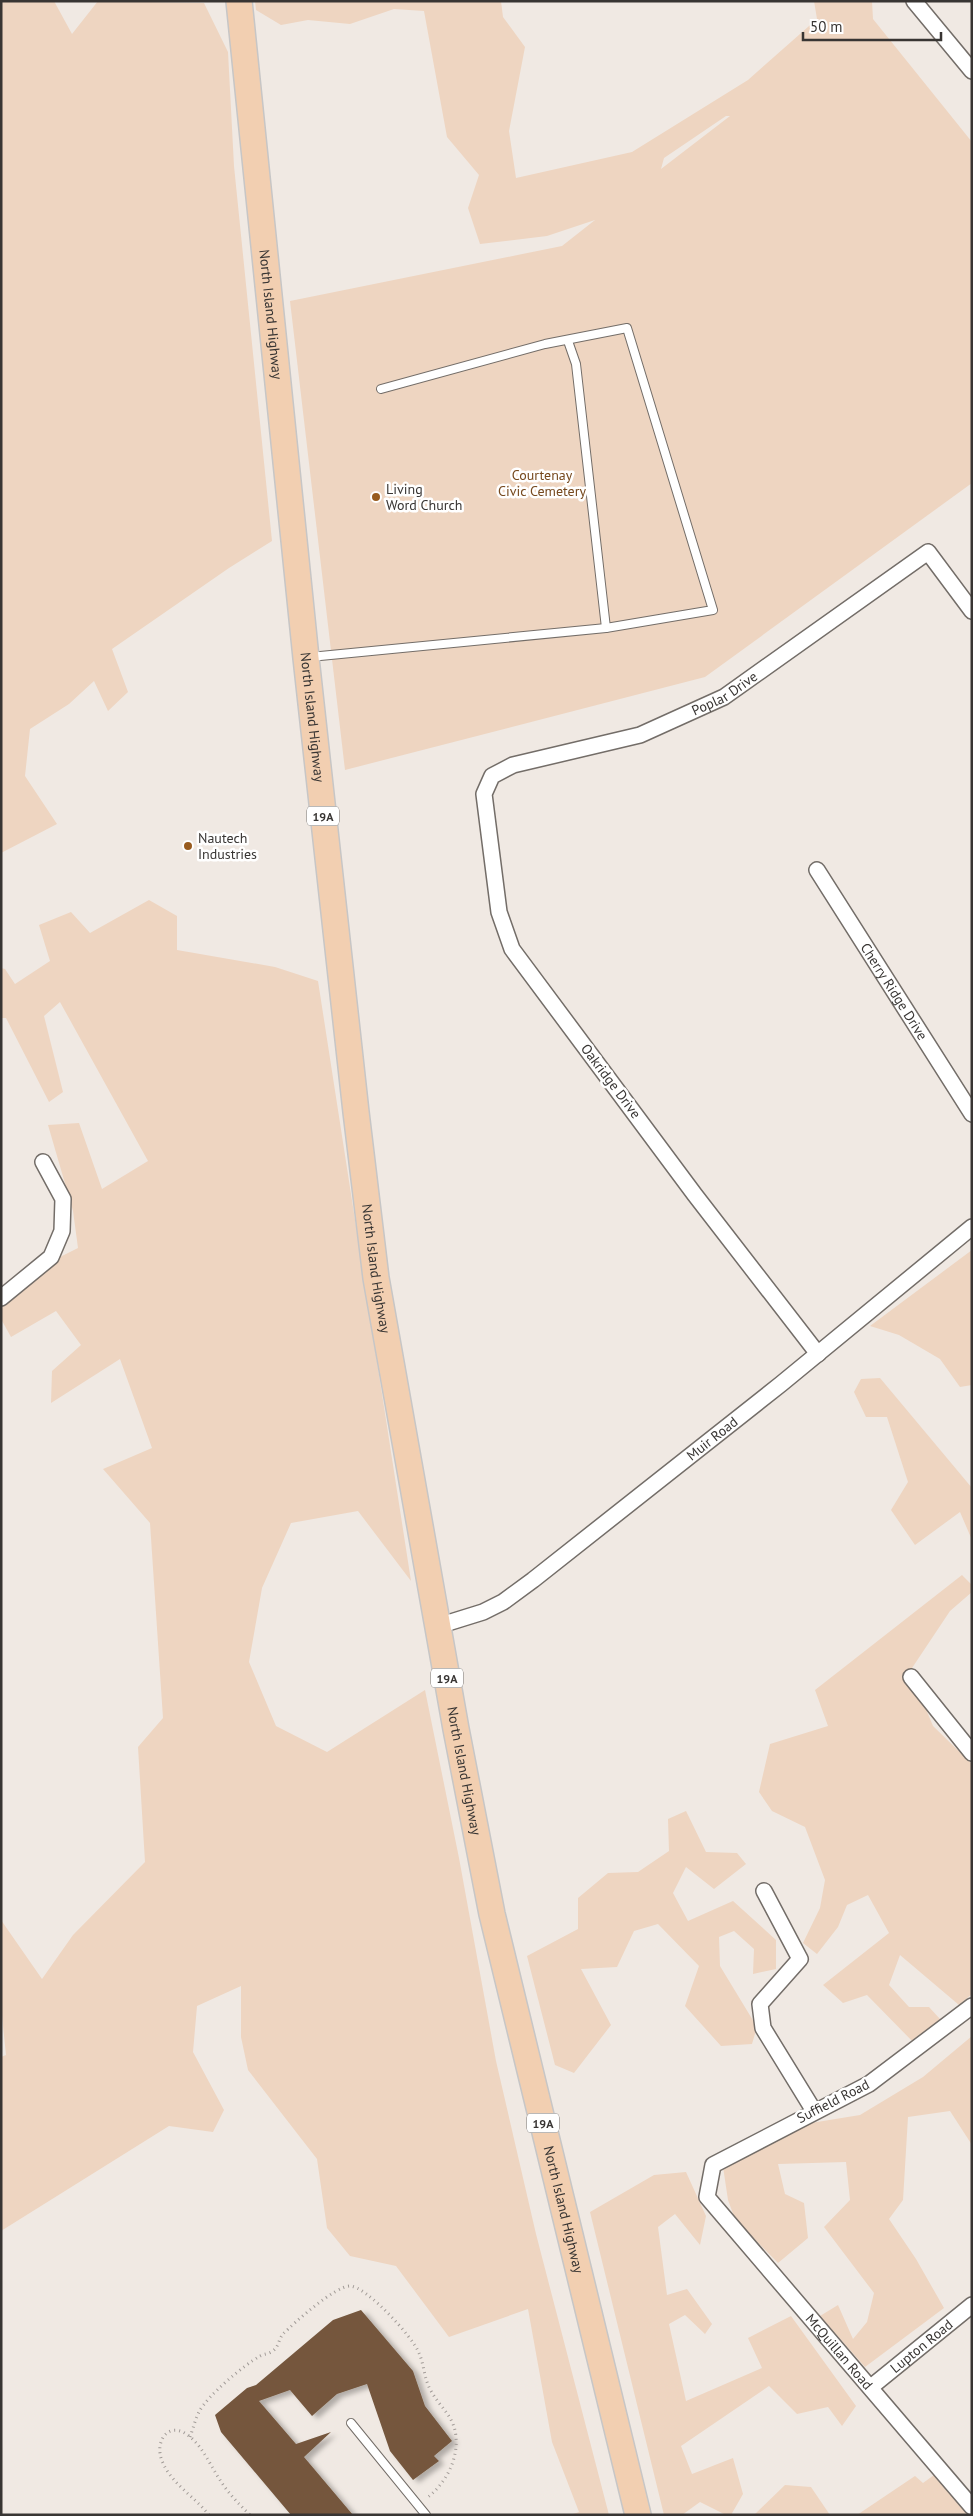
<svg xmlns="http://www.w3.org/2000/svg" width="973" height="2516" viewBox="0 0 973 2516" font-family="'PT Sans',sans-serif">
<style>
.green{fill:#eed5c1;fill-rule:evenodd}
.building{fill:#74573e;filter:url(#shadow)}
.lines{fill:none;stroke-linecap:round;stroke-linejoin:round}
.lane-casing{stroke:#736d68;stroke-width:10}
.street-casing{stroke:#736d68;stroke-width:18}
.primary-casing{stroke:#c7c6c6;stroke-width:28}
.path{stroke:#a29c98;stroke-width:3;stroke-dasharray:1 4;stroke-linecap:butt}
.lane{stroke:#fff;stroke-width:8}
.street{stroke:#fff;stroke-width:15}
.primary{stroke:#f2cfb1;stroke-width:25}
.poi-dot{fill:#985b1e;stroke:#fff;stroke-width:2}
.labels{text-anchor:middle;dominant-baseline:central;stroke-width:5;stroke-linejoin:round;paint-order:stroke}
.shield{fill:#fff;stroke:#747270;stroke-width:1}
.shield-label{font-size:12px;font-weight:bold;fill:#383533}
.street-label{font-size:14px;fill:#383533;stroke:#fff}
.park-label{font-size:14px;fill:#76491e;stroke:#fff}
.poi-label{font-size:14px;fill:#383533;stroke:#fff;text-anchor:start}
</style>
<defs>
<filter id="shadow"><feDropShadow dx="5.5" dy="3" stdDeviation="2.5" flood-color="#0004"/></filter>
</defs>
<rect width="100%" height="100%" fill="#f0e9e3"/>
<!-- green -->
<g class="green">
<polygon points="1,1 54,1 72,34 98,1 204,3 228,52 234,166 272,541 229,568 112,649 128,692 108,711 94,681 69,704 30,729 25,776 57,824 1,853"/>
<path d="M255,1H501L503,17L525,47L509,131L516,178L632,152L748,80L817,19L814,1H872L873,19L972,142V483L705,677L345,770L290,301L562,246L595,220L547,236L480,244L468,208L479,175L447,137L424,11L394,9L350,24L308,20L281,25L256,10ZM726,116H730L661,169L664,158Z"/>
<polygon points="149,900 177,916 177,950 275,967 318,981 411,1581 358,1511 291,1523 262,1588 249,1662 276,1726 327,1752 425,1690 459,1858 496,2061 536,2234 609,2515 570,2515 579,2512 552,2442 528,2309 449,2337 396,2266 350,2256 327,2228 317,2159 248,2070 241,2037 241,1986 197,2006 193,2052 224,2110 213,2132 169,2126 1,2231 1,2057 6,2055 1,2006 1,1920 42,1979 73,1935 145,1862 138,1747 163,1718 150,1523 103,1469 152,1448 120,1359 51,1403 52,1371 81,1345 56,1311 11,1337 1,1319 1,1307 46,1264 78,1248 73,1211 48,1125 79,1123 102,1189 148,1161 60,1002 44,1016 63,1092 49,1102 6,1018 1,1018 1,968 5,969 15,984 50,961 39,925 71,912 90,933"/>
<polygon points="972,1250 972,1385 960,1387 940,1359 899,1335 870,1326"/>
<polygon points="880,1378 972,1488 972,1540 960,1512 915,1545 891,1510 908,1482 887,1417 866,1417 854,1392 861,1379"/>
<polygon points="962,1575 972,1585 972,1592 950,1611 910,1671 933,1726 972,1764 972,1994 959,2005 900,1955 889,1985 909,2007 929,2007 940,2019 915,2044 867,1995 843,2003 823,1985 889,1933 868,1895 847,1905 838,1927 817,1954 803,1943 820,1908 825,1880 805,1827 772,1811 759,1792 770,1744 828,1726 815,1690"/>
<polygon points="686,1811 706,1852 737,1853 746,1864 714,1889 686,1867 673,1893 688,1921 733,1901 776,1940 776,1969 753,1974 754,1949 734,1931 719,1937 720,1966 757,2027 752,2044 721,2046 685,2006 699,1966 658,1924 634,1931 617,1967 581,1969 611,2025 574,2073 555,2065 527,1956 578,1929 578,1898 608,1873 638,1872 669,1851 668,1819"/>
<polygon points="972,2036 972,2145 950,2111 908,2117 903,2200 889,2219 916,2259 944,2308 865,2367 820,2316 838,2305 853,2339 867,2322 874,2293 824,2227 850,2200 846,2162 778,2164 785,2194 804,2203 808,2238 778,2263 735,2219 728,2200 722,2160 811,2123 860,2115 923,2077"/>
<polygon points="686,2172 706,2216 700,2245 675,2214 658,2227 667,2295 687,2289 712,2324 705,2334 685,2315 669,2324 686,2401 762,2368 748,2338 791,2316 856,2406 842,2426 828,2407 797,2414 769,2386 681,2446 692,2474 733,2458 743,2494 731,2515 726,2515 700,2502 682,2515 664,2515 590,2212 654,2175"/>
<polygon points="941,2470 972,2507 972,2515 857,2515 915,2476 923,2483"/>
<polygon points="785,2485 811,2487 830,2515 754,2515"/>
</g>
<!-- building -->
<polygon class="building" points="361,2310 413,2371 425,2406 452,2441 434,2456 439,2461 413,2480 390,2451 367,2384 337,2394 312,2416 290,2390 259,2401 296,2444 331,2432 304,2457 353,2515 291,2515 221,2432 215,2415 247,2388 256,2385 333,2320"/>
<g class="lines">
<!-- lane casing -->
<g class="lane-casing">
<g id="lane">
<polyline points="568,341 576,364 606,628"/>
<polyline points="310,657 606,628 713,610 627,328 545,344 381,389"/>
<polyline points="351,2423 426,2515"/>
</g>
</g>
<!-- street casing -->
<g class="street-casing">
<g id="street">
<polyline points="914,1 972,71"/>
<path id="s1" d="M817,870L972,1114"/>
<polyline points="1,1298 51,1257 62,1231 63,1199 43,1162"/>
<path id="s2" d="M818,1354L695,1195L512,949L499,912L484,794L492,776L513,765L640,735L724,697L928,552L972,611"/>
<path id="s3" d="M438,1626L483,1612L503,1602L533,1580L781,1384L972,1227"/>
<polyline points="911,1677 972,1753"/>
<polyline points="764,1891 800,1959 760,2004 763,2028 814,2111"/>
<path id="s4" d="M972,2006L869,2084L713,2165L707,2197L972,2507"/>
<path id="s5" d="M871,2387L972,2305"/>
</g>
</g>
<!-- primary casing -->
<g class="primary-casing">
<g id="primary">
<path id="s6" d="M239,1L306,658L356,1112L376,1278L456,1729L492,1914L638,2515"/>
</g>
</g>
<!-- path -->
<g class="path">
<path d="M190,2437C193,2429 195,2420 199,2412C207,2396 244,2365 260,2356C264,2354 268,2354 271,2352C279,2348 278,2340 283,2334C294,2323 335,2286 350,2286C366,2286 413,2337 419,2353C424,2364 424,2378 430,2389C439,2407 455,2416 456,2438C458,2460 445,2484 428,2497"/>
<path d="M209,2515C195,2497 172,2484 163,2463C153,2443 168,2419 189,2436C203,2447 210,2465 220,2480C228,2493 239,2504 250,2515"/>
</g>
<!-- lane -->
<use href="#lane" class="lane"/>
<!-- street -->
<use href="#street" class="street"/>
<!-- primary -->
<use href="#primary" class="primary"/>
</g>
<!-- markers -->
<g class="poi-dot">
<circle cx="376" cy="497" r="5"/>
<circle cx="188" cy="846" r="5"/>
</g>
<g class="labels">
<!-- shield labels -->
<g class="shield">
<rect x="307" y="806.5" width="32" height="19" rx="4"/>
<rect x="431" y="1668.5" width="32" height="19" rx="4"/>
<rect x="527" y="2113.5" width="32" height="19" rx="4"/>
</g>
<g class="shield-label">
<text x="323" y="816">19A</text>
<text x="447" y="1678">19A</text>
<text x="543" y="2123">19A</text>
</g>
<!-- street labels -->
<g class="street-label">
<text stroke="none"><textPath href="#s6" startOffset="315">North Island Highway</textPath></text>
<text stroke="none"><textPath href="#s2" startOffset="934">Poplar Drive</textPath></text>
<text stroke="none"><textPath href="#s6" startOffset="720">North Island Highway</textPath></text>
<text stroke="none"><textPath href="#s1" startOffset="144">Cherry Ridge Drive</textPath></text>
<text transform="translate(611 1081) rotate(53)">Oakridge Drive</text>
<text stroke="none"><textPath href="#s6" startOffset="1275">North Island Highway</textPath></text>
<text stroke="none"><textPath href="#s3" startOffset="335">Muir Road</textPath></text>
<text stroke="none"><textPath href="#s6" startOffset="1785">North Island Highway</textPath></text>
<text transform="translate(833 2101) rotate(-27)">Suffield Road</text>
<text stroke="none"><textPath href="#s6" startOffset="2235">North Island Highway</textPath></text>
<text stroke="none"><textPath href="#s5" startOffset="65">Lupton Road</textPath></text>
<text stroke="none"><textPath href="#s4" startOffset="541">McQuillan Road</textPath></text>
</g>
<!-- park labels -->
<g class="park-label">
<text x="542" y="475">Courtenay<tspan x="542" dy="16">Civic Cemetery</tspan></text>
</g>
<!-- poi labels -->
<g class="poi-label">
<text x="386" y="489">Living<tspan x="386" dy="16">Word Church</tspan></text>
<text x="198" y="838">Nautech<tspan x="198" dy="16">Industries</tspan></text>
</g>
</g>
<!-- border -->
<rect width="973" height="2516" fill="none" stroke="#383533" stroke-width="5"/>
<!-- scale -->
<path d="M803 32v8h138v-8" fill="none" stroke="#383533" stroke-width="2.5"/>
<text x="810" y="32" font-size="15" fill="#383533" stroke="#ffffff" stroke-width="4" paint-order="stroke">50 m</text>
</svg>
